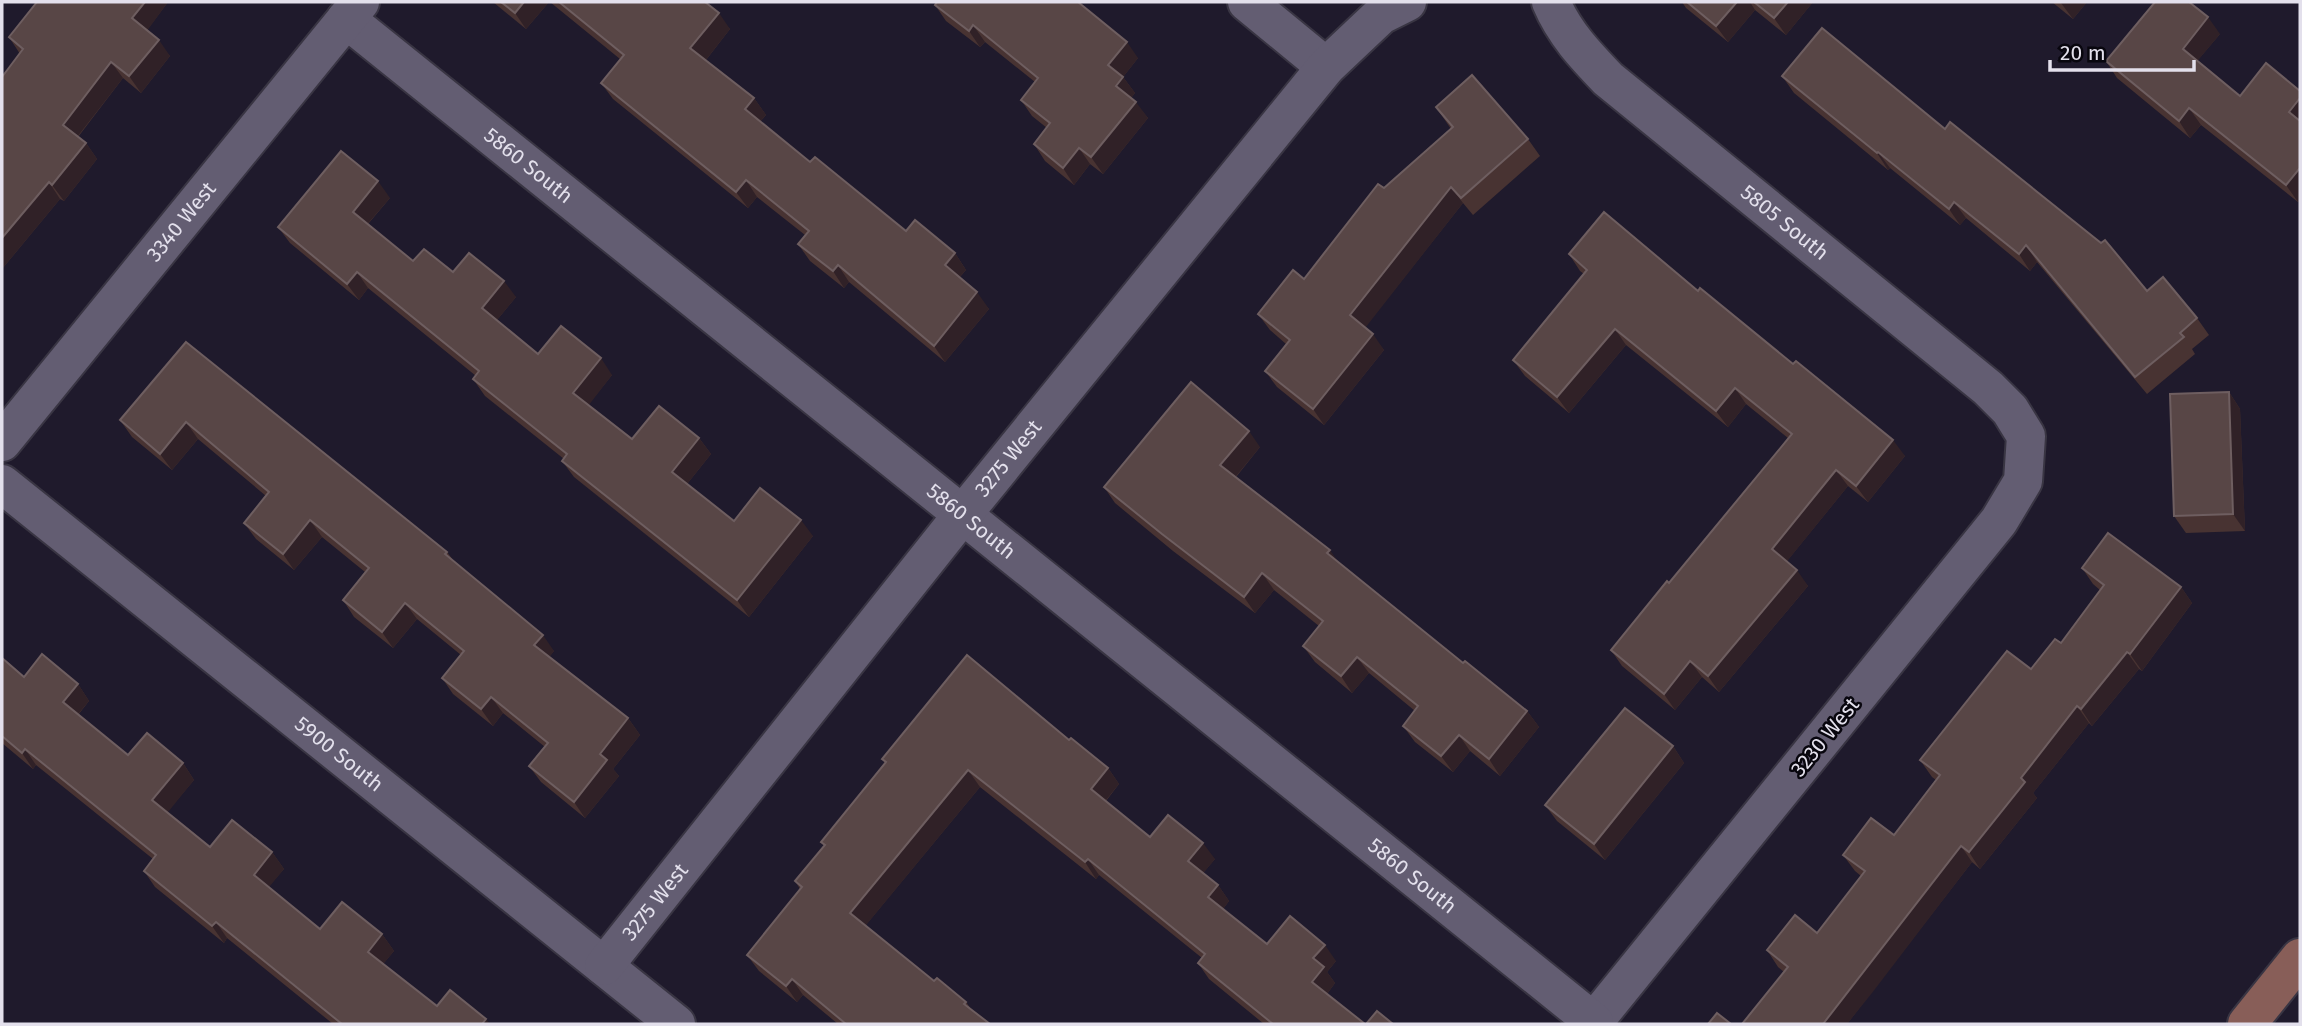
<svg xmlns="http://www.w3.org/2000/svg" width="2302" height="1026" viewBox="0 0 2302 1026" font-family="'Fira Sans',sans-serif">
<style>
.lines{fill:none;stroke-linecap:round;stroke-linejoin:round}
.street-casing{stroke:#393543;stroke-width:42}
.secondary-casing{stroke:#393543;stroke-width:42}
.street{stroke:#635d72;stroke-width:38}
.secondary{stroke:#885e58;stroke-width:38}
.wall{fill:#483332}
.shaded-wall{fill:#302127}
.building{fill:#584646;stroke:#6e5e60;stroke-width:2}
.labels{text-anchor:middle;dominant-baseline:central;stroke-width:5;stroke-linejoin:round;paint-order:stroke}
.street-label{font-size:21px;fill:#e3e0ec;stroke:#08060e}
</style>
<rect width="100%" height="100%" fill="#1f1a2c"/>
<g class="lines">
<!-- street casing -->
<g class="street-casing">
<g id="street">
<polyline points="1247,2 1326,67"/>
<path id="s1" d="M1551,2C1564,33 1585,55 1608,79L1988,388L2010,410L2026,436L2023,481L1999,521L1592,1024"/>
<path id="s2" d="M346,19L1594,1022"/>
<path id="s3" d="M2,442L360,2"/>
<path id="s4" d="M2,484L676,1024"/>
<path id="s5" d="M604,966L963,514L1326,67L1381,15L1407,2"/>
</g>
</g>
<!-- secondary casing -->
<g class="secondary-casing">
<polyline id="secondary" points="2247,1024 2300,958"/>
</g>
<!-- street -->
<use href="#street" class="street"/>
<!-- secondary -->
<use href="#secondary" class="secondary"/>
</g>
<!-- wall -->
<g class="wall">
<polygon points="37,2 168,2 147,30 170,56 141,93 123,78 78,137 86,143 97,159 64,201 60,199 2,269 20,54 9,37"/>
<polygon points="493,2 549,2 526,29"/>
<polygon points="550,2 705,2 730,29 706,60 754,98 766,115 760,122 810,162 906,231 955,253 966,270 960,277 989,309 945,362 849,282 844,288 810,261 798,244 805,235 757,197 748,208 613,99 601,83 620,59"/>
<polygon points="1682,2 1813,2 1786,35 1755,10 1728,42 1686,8"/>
<polygon points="2052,2 2087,2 2073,19"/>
<polygon points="935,5 1138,58 1123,77 1135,93 1131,98 1148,118 1103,174 1090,164 1074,185 1045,161 1034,144 1047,128 1032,116 1021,100 1035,82 985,42 980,47 946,21"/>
<polygon points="2220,34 2197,61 2240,96 2300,91 2300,199 2298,202 2201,125 2190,138 2117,78 2106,61"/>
<polygon points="1782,76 1945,129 2147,291 2197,318 2209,335 2192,349 2195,354 2147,394 2037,262 2030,271 1966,218 1960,225 1890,168 1888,170 1794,93"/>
<polygon points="1436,107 1528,139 1540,156 1473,215 1463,203 1365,327 1384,350 1324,425 1277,387 1265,371 1286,344 1270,330 1258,314 1304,279 1384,188 1451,129"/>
<polygon points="390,198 368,224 413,261 453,272 516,297 497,320 538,354 612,375 588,405 632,439 699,438 711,454 687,484 734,521 813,536 749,617 574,477 562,461 564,459 485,396 473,379 476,376 368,288 359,300 290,243 278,227"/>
<polygon points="1569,254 1698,291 1905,456 1868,502 1848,486 1787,561 1808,586 1719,692 1702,677 1675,710 1622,666 1611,650 1669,583 1788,438 1746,404 1728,427 1626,345 1569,413 1525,376 1513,360 1584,274 1580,271"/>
<polygon points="186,342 447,552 453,560 554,651 549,657 628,718 640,735 613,769 619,776 585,818 541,782 529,766 545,747 503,713 493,726 453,694 442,678 461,655 417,619 393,648 354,617 343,600 365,572 322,537 294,570 256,539 244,523 266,496 198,439 172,470 132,437 120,420"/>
<polygon points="2229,392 2240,409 2245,531 2186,533 2174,516"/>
<polygon points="1260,447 1236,477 1338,562 1463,663 1527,711 1539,727 1500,776 1470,751 1453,772 1415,742 1403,726 1415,711 1369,673 1352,693 1315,662 1303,646 1319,626 1274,590 1255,613 1173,551 1115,503 1104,487"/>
<polygon points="2082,568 2181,587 2192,603 2142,671 2139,669 2092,726 2089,723 2033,793 2037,798 1980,869 1972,862 1847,1024 1742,1024 1784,972 1778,967 1767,950 1817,933 1861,876 1855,871 1843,855 1894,835 1936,780 1932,777 1920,760 2061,643 2100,590 2093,584"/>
<polygon points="2,658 24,677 78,684 89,701 78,715 128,755 183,763 194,780 167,812 210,847 272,852 284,869 268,887 320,929 382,934 394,951 383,964 437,1006 490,1024 333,1024 227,938 224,943 155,887 144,871 153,859 36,765 33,769 2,743"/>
<polygon points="1069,740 1108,768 1119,784 1106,801 1150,837 1215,859 1203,873 1218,885 1229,901 1223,909 1267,944 1336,961 1327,972 1335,983 1327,994 1365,1024 1264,1024 1209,979 1198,963 1202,958 1099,875 1096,879 980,787 865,926 934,981 966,1002 971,1009 990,1024 838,1024 803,995 797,1002 759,971 747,955 800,889 795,881 824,846 821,842 885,763 882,759"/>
<polygon points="1673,746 1684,763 1605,860 1557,821 1545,805"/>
</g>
<!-- shaded-wall -->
<g class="shaded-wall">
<polygon points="145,2 168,2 144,35 132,18"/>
<polygon points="524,2 549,2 526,29 515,13"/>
<polygon points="1737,2 1750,2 1755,10 1728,42 1716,26"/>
<polygon points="1788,2 1813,2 1786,35 1774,18"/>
<polygon points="2062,2 2087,2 2073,19 2061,3"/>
<polygon points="719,13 730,29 702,65 690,48"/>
<polygon points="2208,17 2220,34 2194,65 2183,49"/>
<polygon points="973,25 985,42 980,47 969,31"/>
<polygon points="159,40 170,56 141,93 129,76"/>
<polygon points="1127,42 1138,58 1120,81 1108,65"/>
<polygon points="111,62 123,78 74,141 63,125"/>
<polygon points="1123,77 1135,93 1127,103 1116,86"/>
<polygon points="754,98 766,115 756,126 745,109"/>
<polygon points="2300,98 2300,129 2289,112"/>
<polygon points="1136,102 1148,118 1103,174 1091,157"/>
<polygon points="2189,108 2201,125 2190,138 2179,121"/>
<polygon points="86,143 97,159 64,201 52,185"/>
<polygon points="1079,148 1090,164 1074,185 1063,168"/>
<polygon points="1878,152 1890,168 1888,170 1877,153"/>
<polygon points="2300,168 2300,199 2298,202 2286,185"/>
<polygon points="746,180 757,197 748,208 736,192"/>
<polygon points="378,181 390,198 364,228 353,212"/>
<polygon points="49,182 60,199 2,269 2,238"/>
<polygon points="1451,187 1463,203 1362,332 1350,315"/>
<polygon points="1954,202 1966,218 1960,225 1949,209"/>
<polygon points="2026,245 2037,262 2030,271 2019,254"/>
<polygon points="955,253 966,270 956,281 945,265"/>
<polygon points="838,265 849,282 844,288 833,271"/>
<polygon points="357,272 368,288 359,300 347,284"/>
<polygon points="504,281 516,297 493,325 482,308"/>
<polygon points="977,292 989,309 945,362 934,346"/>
<polygon points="1615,329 1626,345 1569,413 1557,397"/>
<polygon points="1373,334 1384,350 1324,425 1313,409"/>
<polygon points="601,358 612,375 585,410 573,393"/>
<polygon points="1735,388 1746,404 1728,427 1716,411"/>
<polygon points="2229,392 2240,409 2245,531 2233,514"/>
<polygon points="186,422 198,439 172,470 160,454"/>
<polygon points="1249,431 1260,447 1232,481 1220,465"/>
<polygon points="699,438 711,454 683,489 672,472"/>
<polygon points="1893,440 1905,456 1868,502 1856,486"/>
<polygon points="1836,470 1848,486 1784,565 1772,549"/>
<polygon points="310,520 322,537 294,570 283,554"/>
<polygon points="801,520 813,536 749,617 737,600"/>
<polygon points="1330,550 1341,566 1327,553"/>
<polygon points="1797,570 1808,586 1719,692 1708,676"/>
<polygon points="1262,573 1274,590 1255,613 1244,597"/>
<polygon points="2181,587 2192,603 2142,671 2130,654"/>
<polygon points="405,603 417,619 393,648 382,632"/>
<polygon points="543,635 554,651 546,661 534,645"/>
<polygon points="2127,652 2139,669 2092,726 2081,709"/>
<polygon points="1357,657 1369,673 1352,693 1341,676"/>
<polygon points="1690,661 1702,677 1675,710 1664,694"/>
<polygon points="78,684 89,701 74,719 63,702"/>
<polygon points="491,697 503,713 493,726 481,709"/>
<polygon points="2077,706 2089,723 2033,793 2037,798 1980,869 1969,852 2021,778"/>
<polygon points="1527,711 1539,727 1500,776 1489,759"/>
<polygon points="628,718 640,735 613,769 619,776 585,818 574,802 600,754"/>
<polygon points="1459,735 1470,751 1453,772 1441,756"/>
<polygon points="1673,746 1684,763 1605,860 1594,844"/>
<polygon points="25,749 36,765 33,769 22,753"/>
<polygon points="183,763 194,780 164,817 152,800"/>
<polygon points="1108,768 1119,784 1102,805 1091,789"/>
<polygon points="968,770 980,787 862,930 850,913"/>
<polygon points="1203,843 1215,859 1200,877 1188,861"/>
<polygon points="1961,846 1972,862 1872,993 1847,1024 1823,1024"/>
<polygon points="272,852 284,869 265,892 254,875"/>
<polygon points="1088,859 1099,875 1096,879 1085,862"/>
<polygon points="1218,885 1229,901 1220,913 1208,897"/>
<polygon points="216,922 227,938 224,943 212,926"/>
<polygon points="382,934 394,951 380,968 368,952"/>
<polygon points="1325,945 1336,961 1327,972 1335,983 1324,998 1312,982 1313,958"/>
<polygon points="792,979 803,995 797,1002 786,986"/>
<polygon points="486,1019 490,1024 482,1024"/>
</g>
<!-- building -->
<g class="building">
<polygon points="37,2 145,2 132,18 159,40 129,76 111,62 63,125 86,143 52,185 49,182 2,238 2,77 23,49 9,37"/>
<polygon points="501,2 524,2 515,13"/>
<polygon points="559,2 705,2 719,13 690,48 754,98 745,109 810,162 815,157 906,231 915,220 955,253 945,265 977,292 934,346 838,265 833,271 798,244 809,231 746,180 736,192 601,83 624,55"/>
<polygon points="937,2 1078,2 1127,42 1108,65 1123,77 1116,86 1136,102 1091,157 1079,148 1063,168 1034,144 1050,123 1021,100 1038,78 973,25 969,31 935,5"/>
<polygon points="1687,2 1737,2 1716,26"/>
<polygon points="1754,2 1788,2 1774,18"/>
<polygon points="2155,2 2189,2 2208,17 2183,49 2240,96 2266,63 2300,91 2300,98 2289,112 2300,121 2300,168 2286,185 2189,108 2179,121 2106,61"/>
<polygon points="1822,28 1945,129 1950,122 2101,243 2105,240 2147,291 2163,277 2197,318 2180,333 2184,337 2135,377 2026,245 2019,254 1954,202 1949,209 1878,152 1877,153 1782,76"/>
<polygon points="1472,75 1528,139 1461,198 1451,187 1350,315 1373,334 1313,409 1265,371 1290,340 1258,314 1293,270 1304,279 1378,184 1384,188 1453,127 1436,107"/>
<polygon points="341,151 378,181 353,212 413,261 424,249 453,272 469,253 504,281 482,308 538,354 561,326 601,358 573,393 632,439 659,406 699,438 672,472 734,521 760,488 801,520 737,600 562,461 567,454 473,379 479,371 357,272 347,284 278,227"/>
<polygon points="1604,212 1698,291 1700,288 1793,364 1796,361 1893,440 1856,486 1836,470 1772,549 1797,570 1708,676 1690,661 1664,694 1611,650 1667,581 1669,583 1792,434 1735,388 1716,411 1615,329 1557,397 1513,360 1587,270 1569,254"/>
<polygon points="186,342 447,552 445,554 543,635 534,645 628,718 600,754 607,760 574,802 529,766 548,743 491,697 481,709 442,678 464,651 405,603 382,632 343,600 369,568 310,520 283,554 244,523 269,492 186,422 160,454 120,420"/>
<polygon points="1191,382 1249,431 1220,465 1330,550 1327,553 1463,663 1465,661 1527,711 1489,759 1459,735 1441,756 1403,726 1418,706 1357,657 1341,676 1303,646 1323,621 1262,573 1244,597 1162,534 1104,487"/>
<polygon points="2229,392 2233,514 2174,516 2170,394"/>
<polygon points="2108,533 2181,587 2130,654 2127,652 2081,709 2077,706 2021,778 2025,782 1969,852 1961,846 1823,1024 1742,1024 1788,967 1767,950 1795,915 1817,933 1865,871 1843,855 1871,818 1894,835 1940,775 1920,760 2007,651 2031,669 2055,639 2061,643 2104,585 2082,568"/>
<polygon points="42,654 78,684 63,702 128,755 147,733 183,763 152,800 210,847 232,820 272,852 254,875 320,929 342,902 382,934 368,952 437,1006 450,990 486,1019 482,1024 342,1024 216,922 212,926 144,871 156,855 25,749 22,753 2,736 2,658 24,677"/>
<polygon points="967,655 1069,740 1071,738 1108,768 1091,789 1150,837 1168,815 1203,843 1188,861 1218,885 1208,897 1267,944 1290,916 1325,945 1313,958 1324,967 1312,982 1365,1024 1273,1024 1198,963 1205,954 1088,859 1085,862 968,770 850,913 934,981 937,978 966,1002 964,1004 990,1024 846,1024 792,979 786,986 747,955 802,887 795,881 825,845 821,842 886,762 882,759"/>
<polygon points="1625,708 1673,746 1594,844 1545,805"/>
<polygon points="1377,1011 1393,1024 1366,1024"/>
<polygon points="1717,1013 1731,1024 1708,1024"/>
</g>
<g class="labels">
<!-- street labels -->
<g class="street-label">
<text stroke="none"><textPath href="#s2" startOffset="234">5860 South</textPath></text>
<text stroke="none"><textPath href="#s3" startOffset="284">3340 West</textPath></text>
<text stroke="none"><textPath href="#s1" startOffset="324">5805 South</textPath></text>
<text stroke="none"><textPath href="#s5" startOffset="649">3275 West</textPath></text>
<text stroke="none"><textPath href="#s2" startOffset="802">5860 South</textPath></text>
<text transform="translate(1825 737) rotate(-51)">3230 West</text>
<text stroke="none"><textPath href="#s4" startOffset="432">5900 South</textPath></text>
<text stroke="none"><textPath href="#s2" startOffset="1368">5860 South</textPath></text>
<text stroke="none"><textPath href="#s5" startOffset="82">3275 West</textPath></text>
</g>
</g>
<!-- border -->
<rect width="2302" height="1026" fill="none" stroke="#e3e0ec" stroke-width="7"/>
<!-- scale -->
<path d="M2050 60v10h144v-10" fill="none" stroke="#e3e0ec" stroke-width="3.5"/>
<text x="2060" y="60" font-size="21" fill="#e3e0ec" stroke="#08060e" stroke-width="5" paint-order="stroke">20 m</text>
</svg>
